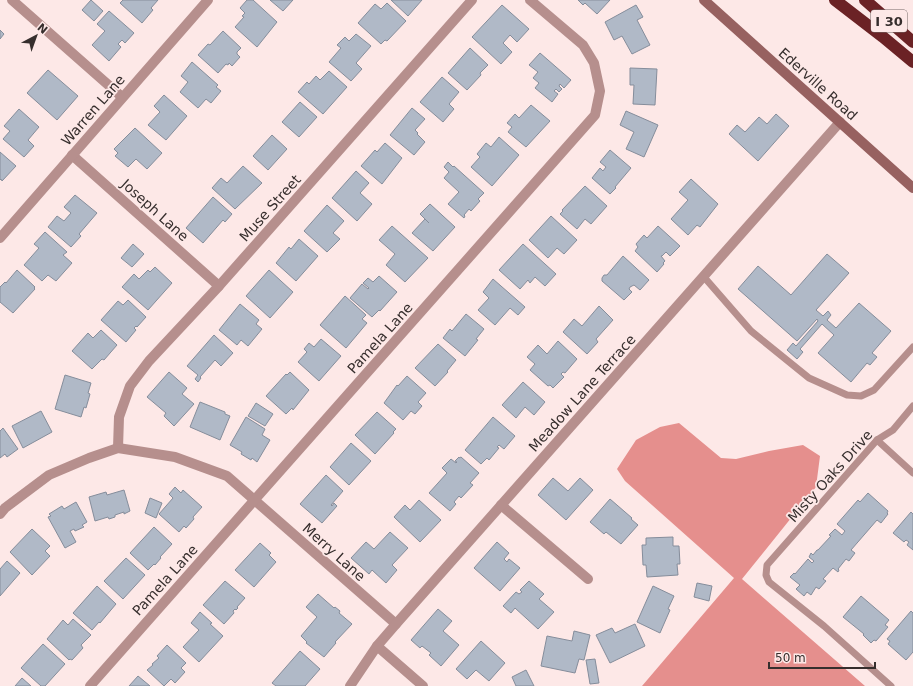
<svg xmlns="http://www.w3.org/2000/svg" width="913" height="686" viewBox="0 0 913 686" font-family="'DejaVu Sans',sans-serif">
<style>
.forest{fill:#e58f8d}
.building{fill:#b0b9c7;stroke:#858d9b}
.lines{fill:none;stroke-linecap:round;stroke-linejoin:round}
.lane{stroke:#b68f8d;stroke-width:7}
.street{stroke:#b68f8d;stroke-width:10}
.secondary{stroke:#976160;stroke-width:10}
.highway{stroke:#6b2225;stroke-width:12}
.labels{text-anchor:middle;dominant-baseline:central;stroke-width:3.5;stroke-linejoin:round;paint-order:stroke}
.shield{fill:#fde8e7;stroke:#726665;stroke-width:1}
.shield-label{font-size:13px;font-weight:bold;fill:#362e2d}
.street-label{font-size:14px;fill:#362e2d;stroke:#fde8e7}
</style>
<rect width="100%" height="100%" fill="#fde8e7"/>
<!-- forest -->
<polygon class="forest" points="679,423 721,458 736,459 769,451 803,445 820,456 816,487 742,579 865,686 642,686 734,578 625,481 617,469 636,440 660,427"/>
<!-- building -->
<g class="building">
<polygon points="91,0 103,11 94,21 82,10"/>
<polygon points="123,0 158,0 151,8 153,10 142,23 120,3"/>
<polygon points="247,0 253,0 277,22 257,47 235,27 244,17 242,16 245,13 240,8"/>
<polygon points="270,0 293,0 283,11"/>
<polygon points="391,0 422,0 408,16"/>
<polygon points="578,0 610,0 597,14 585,3 583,5"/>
<polygon points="387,3 406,21 387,41 385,40 381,44 358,23 375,4 381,9"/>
<polygon points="502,5 529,29 517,42 510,35 503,43 512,52 501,64 472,37"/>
<polygon points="636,5 643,17 637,20 650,45 632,54 622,36 614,40 605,22"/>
<polygon points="109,11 134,33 125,43 122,40 118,44 121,47 109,61 92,45 105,31 97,24"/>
<polygon points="0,30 4,34 0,39"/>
<polygon points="223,31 241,48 237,52 237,54 240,57 232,66 229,63 228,65 226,64 218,73 198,55 208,44 210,45"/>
<polygon points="356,34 371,46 356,63 362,69 351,81 329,62 341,48 337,45 345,37 349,41"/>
<polygon points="470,48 488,65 480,73 481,75 467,90 448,73"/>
<polygon points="540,53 571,80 564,88 560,84 559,86 562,89 559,92 556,89 554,91 558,94 552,102 535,88 539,83 533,78 538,72 529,65"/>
<polygon points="192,62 218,85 216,87 221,91 211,103 206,99 198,108 180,92 188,82 181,76"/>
<polygon points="630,68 657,69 655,105 633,104 634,85 630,85"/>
<polygon points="48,70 78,96 57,120 27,93"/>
<polygon points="329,71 347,87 323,114 298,92 307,82 309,84 316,76 320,80"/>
<polygon points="442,77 459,92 449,104 454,109 443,122 420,102"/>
<polygon points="164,95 187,116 166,140 148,125 160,112 154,106"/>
<polygon points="300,102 317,117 299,137 282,122"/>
<polygon points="531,105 550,121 526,147 508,132 512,127 507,123 515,114 519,118"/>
<polygon points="412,108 425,119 415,130 418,133 417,134 425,142 414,155 390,135"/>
<polygon points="19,109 39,127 28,140 34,146 24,157 3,139 10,131 4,126"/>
<polygon points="626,111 658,125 644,157 626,149 634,132 620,125"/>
<polygon points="776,114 789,126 758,161 729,134 737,125 745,132 759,117 767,124"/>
<polygon points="135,128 162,153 147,169 136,159 128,167 115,156 118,153 114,149"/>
<polygon points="272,135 287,149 268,170 253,156"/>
<polygon points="499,137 519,155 492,186 471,167 480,157 477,154 486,143 491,147"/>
<polygon points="385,143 402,158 382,184 361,166 375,150 377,152"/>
<polygon points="610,150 631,168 615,187 616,188 610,194 592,178 600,168 603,171 606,167 600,162"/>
<polygon points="0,152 16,166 2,181 1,179 0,180"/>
<polygon points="448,162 453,167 454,166 484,193 478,199 480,201 471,211 469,209 464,215 465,216 464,218 448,204 459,192 444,178 449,172 444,167"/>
<polygon points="243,166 262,183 235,209 212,188 221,178 227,183"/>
<polygon points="356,171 369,183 360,193 372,204 357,221 332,198"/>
<polygon points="691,179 718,204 700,227 697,225 688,235 671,219 688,200 679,192"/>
<polygon points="585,186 607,206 591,224 585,219 577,229 560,214 563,211 562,210"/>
<polygon points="75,195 97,213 79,234 81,236 71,247 48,227 57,216 64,221 71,213 64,207"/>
<polygon points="213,197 232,214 225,222 223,220 203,243 186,228"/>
<polygon points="430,204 455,227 433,251 412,233 425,219 429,223 420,214"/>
<polygon points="327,205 344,221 333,233 340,239 327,252 304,231"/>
<polygon points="551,216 577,240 564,254 557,248 548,258 529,240"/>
<polygon points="392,226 428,258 405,282 386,265 395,254 379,240"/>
<polygon points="658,226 680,246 670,256 666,252 662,256 661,256 665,261 663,263 664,264 657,272 635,251 638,247 636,244 644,235 647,238"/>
<polygon points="45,232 67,252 63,255 72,263 56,281 48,275 42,281 24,265 39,248 34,244"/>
<polygon points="299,239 318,256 296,281 276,263 289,247 291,249"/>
<polygon points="133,244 144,254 132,267 121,258"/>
<polygon points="523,244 556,274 545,286 535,277 530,283 528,280 520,289 499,270"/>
<polygon points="827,254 849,273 816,310 823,316 828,311 831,315 827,320 836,328 859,303 891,331 872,353 877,357 870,365 867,363 851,382 818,353 834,335 822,324 800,349 803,352 797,359 787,350 793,343 796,346 818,321 817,319 797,341 738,289 758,266 791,295"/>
<polygon points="623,256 649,280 640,290 634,285 630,287 629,289 632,292 624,300 602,281 602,278 604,275 607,275"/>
<polygon points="155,267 172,283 148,310 122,287 134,274 139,279 148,270 150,272"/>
<polygon points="17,270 35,287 34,288 35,289 13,313 0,302 0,287 5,282 6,283"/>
<polygon points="269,270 293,292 270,318 246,296"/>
<polygon points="379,276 397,292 380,311 379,310 372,317 350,298 362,284 368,289 369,288 363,283 368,278 373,282"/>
<polygon points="493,279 525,307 518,315 510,308 495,325 478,310 489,298 483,292"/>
<polygon points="345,296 366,315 362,319 367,323 346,348 320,325"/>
<polygon points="128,300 146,317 137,327 136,326 134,328 136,330 126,342 101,320 118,301 123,305"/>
<polygon points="240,304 259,320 256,324 262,329 248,346 241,340 237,345 219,330"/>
<polygon points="599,306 613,320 596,339 598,342 587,354 563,332 574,319 582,326"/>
<polygon points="466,314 484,329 476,339 478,340 465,356 443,338 450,329 452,331"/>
<polygon points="101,330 117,345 104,360 102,359 92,369 72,351 88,333 93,338"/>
<polygon points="214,335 233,353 221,366 215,360 200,377 201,378 198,382 195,379 198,375 187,366"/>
<polygon points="321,339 341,356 319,381 298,362 307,352 304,349 309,343 314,347"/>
<polygon points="558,341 577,359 565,373 563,372 561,374 564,377 553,388 550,385 548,386 530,370 535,364 527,357 538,345 547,354"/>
<polygon points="438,344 456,360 447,371 448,372 435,386 415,368"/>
<polygon points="169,372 187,388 182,394 194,404 174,426 164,416 166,413 147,397"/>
<polygon points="290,372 309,390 293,410 292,408 286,414 266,396 286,374 287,375"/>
<polygon points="65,375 91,383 88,393 90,394 86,408 84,407 81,417 55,409"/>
<polygon points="407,376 426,393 418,402 422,406 415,414 411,411 403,420 384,403 397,385 398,386"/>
<polygon points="523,382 545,402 534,415 525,407 516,418 502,405"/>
<polygon points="200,402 225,412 225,414 230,416 220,440 190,427"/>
<polygon points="256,403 273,414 265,426 248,416"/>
<polygon points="41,411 52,432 23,448 12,426"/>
<polygon points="377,412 396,429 393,432 394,433 375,454 355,435"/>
<polygon points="246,417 265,429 262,435 270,440 257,462 252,458 251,460 241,454 242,452 230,445"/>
<polygon points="493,417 515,436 504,449 499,445 497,447 499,448 489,460 487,458 481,464 465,450"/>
<polygon points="3,428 18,449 7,457 5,454 0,458 0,431"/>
<polygon points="351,443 371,461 349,485 330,467"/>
<polygon points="459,457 459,458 461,457 479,473 470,483 473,485 461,498 459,496 454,502 456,504 450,511 429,493 447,473 442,468 451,459 456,463 457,462 455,461"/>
<polygon points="326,475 343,491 331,505 332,506 334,503 337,506 322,523 300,504"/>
<polygon points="553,478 568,491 580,478 593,490 566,520 538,495"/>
<polygon points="175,487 181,493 183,490 202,507 193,517 194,519 186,528 184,526 179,532 159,514 173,498 169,494"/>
<polygon points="124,490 130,511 124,514 124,512 115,515 115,517 109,519 108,517 95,521 89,497 106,492 107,495"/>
<polygon points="868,493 888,511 887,513 888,514 881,523 877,520 851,550 855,553 849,561 846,559 838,569 839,570 838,572 833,568 823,579 826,581 819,589 816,587 811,595 807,592 804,596 796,589 800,585 790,577 794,573 795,574 808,559 812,563 814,561 809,557 811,553 813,555 817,550 818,550 831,536 829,535 835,529 842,535 845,531 837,524 858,500 860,502"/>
<polygon points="150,498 162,503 156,518 145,513"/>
<polygon points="610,499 632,518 631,519 638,525 621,544 606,532 604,534 590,522"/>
<polygon points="419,500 441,520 420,542 394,517 405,505 410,510"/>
<polygon points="76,502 87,522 82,525 84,527 75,531 74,529 70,531 76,542 65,548 48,517 51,516 49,514 62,506 64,509"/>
<polygon points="911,512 913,514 913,550 907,545 909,542 906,540 904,542 893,533"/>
<polygon points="154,527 172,544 160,557 161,558 155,565 154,564 148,570 130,553"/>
<polygon points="32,529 50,546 45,551 50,556 32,575 10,552"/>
<polygon points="390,532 408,548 392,565 397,570 386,583 372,570 369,574 351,558 366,542 374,549"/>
<polygon points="673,537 673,546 679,546 680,564 677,564 678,575 647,577 646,565 643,565 642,545 646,545 646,538"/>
<polygon points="497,542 509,553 504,559 507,562 509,559 520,568 500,591 474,568"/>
<polygon points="260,543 271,553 269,555 276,562 254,587 235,570"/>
<polygon points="126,558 145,575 123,599 104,581"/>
<polygon points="7,561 20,573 0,596 0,569"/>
<polygon points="225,581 245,598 237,607 238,608 236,610 235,609 233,611 234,613 224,624 203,605"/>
<polygon points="529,581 544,594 539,599 554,612 538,629 515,608 511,613 503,606 516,592 519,594 522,592 520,590"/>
<polygon points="697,583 712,586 709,601 694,597"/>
<polygon points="97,586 116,604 100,623 99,622 92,630 73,613"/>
<polygon points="653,586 674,596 668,609 670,610 660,633 637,622"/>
<polygon points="318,594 334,608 335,607 340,611 339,613 352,624 335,642 336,643 324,657 306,643 307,642 301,636 317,617 306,607"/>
<polygon points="861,596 889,620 885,625 888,627 876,641 874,640 871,643 863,635 864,634 843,617"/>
<polygon points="438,609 452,621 443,631 459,645 441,666 429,655 431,653 422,646 420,648 411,640"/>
<polygon points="911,611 913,613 913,652 906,660 888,644 890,641 887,639"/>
<polygon points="200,612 212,623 210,624 223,636 199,662 183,647 199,630 191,623"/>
<polygon points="73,619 91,635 81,645 83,648 72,660 70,659 69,660 47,639 63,620 68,625"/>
<polygon points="635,624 645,646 610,663 596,635 612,628 615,633"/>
<polygon points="574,631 590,635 584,660 579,659 575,673 541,666 547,636 572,641"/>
<polygon points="481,641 505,663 489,681 476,670 467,679 456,669"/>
<polygon points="43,644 65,664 45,686 41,686 21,668"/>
<polygon points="167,645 186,663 181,668 185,672 175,683 171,679 164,686 147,670 153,665 152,664 159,658 157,656"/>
<polygon points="300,651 320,669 305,686 276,686 272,683"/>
<polygon points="595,659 599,683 590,684 586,660"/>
<polygon points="526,670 534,686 516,686 512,677"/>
<polygon points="138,676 150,686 129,686"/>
<polygon points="22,678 31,686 15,686"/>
</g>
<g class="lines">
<!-- lane -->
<g class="lane">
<polyline points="704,277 751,331 809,378 847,395 861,396 874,390 913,347"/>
<polyline points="877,440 913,473"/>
<polyline points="891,686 824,626 769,582 766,575 767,565 877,440 893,430 913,406"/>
</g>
<!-- street -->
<g class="street">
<polyline points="12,0 122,97"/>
<polyline points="72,155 219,286"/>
<polyline points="0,238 208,0"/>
<polyline points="118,448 119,417 130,386 149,361 219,286 472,0"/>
<polyline points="501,505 588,579"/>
<polyline points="0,514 5,508 49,475 89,458 118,448 175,457 227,476 396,624"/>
<polyline points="377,646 423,686"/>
<polyline points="90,686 595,115 600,91 594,63 583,45 530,0"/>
<polyline points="350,686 377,646 396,624 840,122"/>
</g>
<!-- secondary -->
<polyline class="secondary" points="704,0 913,188"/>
<!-- highway -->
<g class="highway">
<polyline points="835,0 883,37 913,62"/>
<polyline points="865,0 913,42"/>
</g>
</g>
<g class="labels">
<!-- shield labels -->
<rect class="shield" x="871" y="10" width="36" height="22" rx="3"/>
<g class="shield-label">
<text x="889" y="21">I 30</text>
</g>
<!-- street labels -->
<g class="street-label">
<text transform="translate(818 84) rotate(42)">Ederville Road</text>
<text transform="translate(93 110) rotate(-49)">Warren Lane</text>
<text transform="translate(270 208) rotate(-48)">Muse Street</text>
<text transform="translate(155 210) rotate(42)">Joseph Lane</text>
<text transform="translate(380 338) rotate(-48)">Pamela Lane</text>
<text transform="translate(582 393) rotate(-48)">Meadow Lane Terrace</text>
<text transform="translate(830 476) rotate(-48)">Misty Oaks Drive</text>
<text transform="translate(334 552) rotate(42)">Merry Lane</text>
<text transform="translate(165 580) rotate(-48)">Pamela Lane</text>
</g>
</g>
<!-- north arrow -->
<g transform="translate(36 36) rotate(41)" stroke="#fde8e7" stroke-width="3" paint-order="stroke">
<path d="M0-3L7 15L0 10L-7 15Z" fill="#362e2d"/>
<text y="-6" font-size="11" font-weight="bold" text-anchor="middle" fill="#362e2d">N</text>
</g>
<!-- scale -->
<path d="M769 662v6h106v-6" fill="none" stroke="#362e2d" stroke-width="2"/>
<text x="775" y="662" font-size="12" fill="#362e2d" stroke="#fde8e7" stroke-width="3" paint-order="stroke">50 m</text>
</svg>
